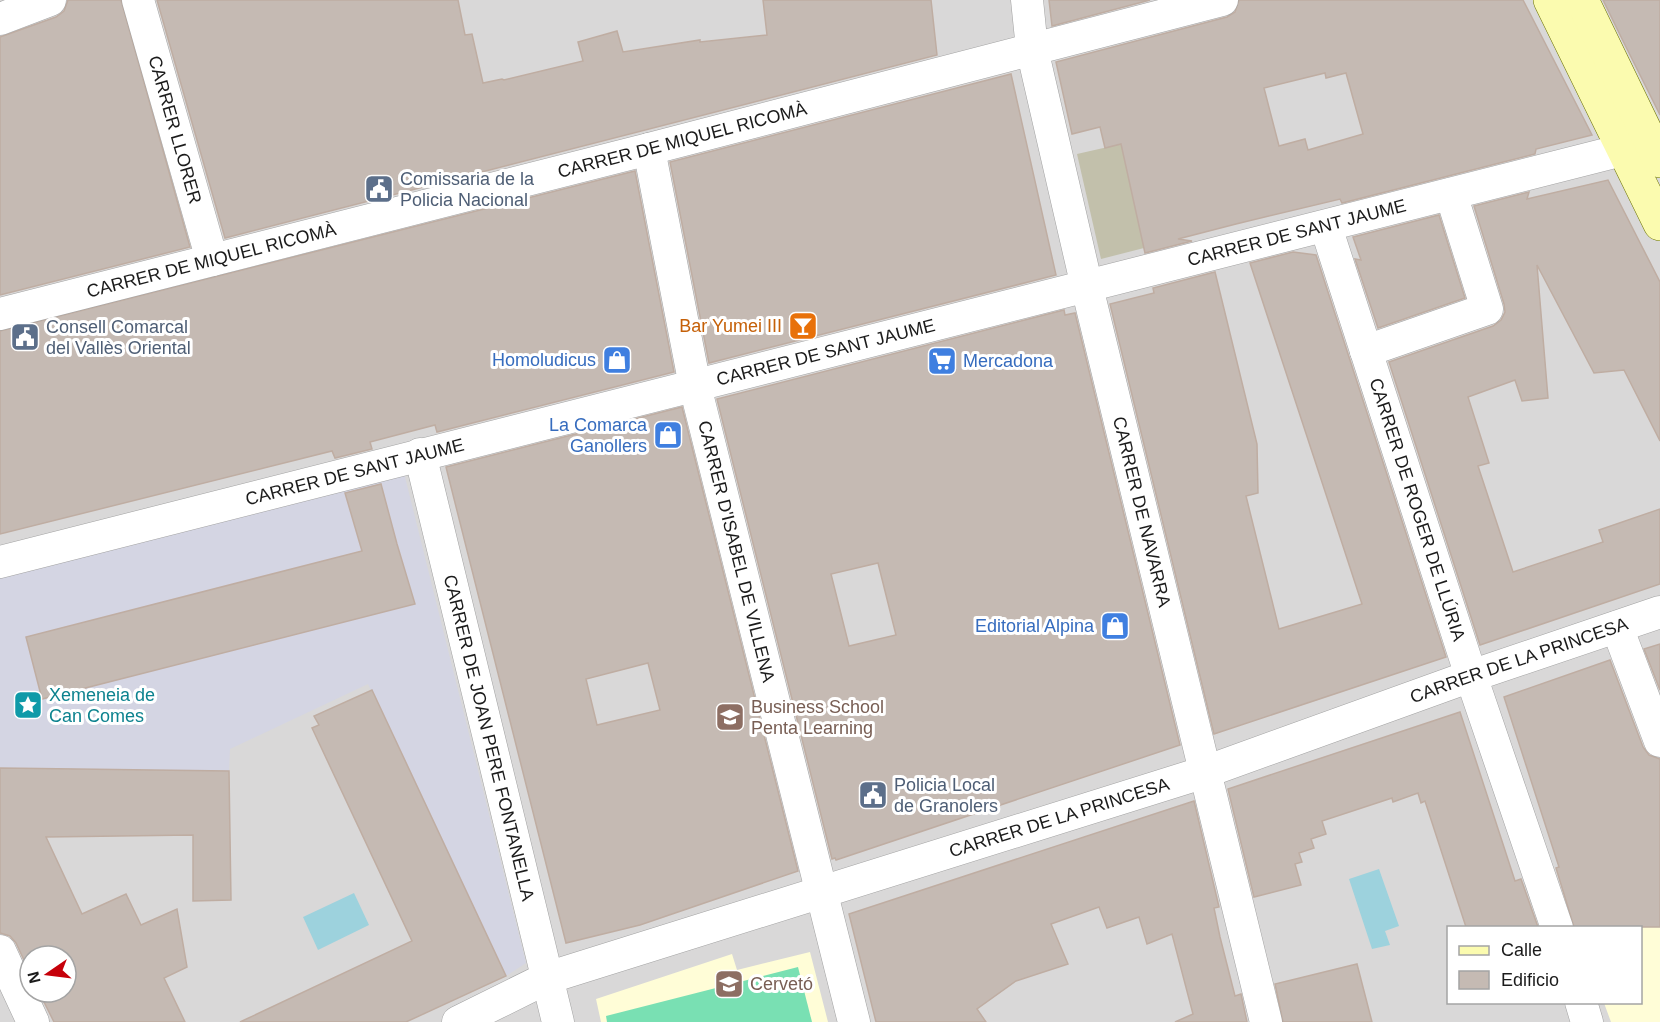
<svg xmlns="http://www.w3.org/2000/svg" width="1660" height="1022" viewBox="0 0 1660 1022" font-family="Arial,sans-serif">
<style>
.residential{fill:#d9d8d8;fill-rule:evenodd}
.education{fill:#fffdd7}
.construction{fill:#c2c0ab}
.pitch{fill:#79e0b3}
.plaza{fill:#d4d5e3;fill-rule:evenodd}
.water{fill:#9dd2dd}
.building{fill:#c5bab3;stroke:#bfada2;stroke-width:1.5;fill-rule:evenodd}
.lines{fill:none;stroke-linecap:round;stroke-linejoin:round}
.street-casing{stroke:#a2a2a2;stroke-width:33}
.secondary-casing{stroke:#6c7301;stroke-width:34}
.street{stroke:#fff;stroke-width:32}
.secondary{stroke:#fbfbaf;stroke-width:33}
.labels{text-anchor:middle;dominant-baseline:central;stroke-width:6;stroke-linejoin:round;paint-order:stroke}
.street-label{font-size:18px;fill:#1b1b1b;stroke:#fff}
.service-label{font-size:18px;fill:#4e5e75;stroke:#fff;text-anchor:start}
.food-label{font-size:18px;fill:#c56008;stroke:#fff;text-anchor:end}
.shop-label{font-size:18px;fill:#366cbe;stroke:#fff;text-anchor:end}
.culture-label{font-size:18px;fill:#0d838f;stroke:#fff;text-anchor:start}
.education-label{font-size:18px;fill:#785e54;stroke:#fff;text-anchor:start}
</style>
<rect width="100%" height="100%" fill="#ede8df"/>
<!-- residential -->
<path class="residential" d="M0,0H1660V1022H0ZM1448,928H1640V1002H1448ZM30,956H66V992H30Z"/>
<!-- education -->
<g class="education">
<polygon points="1660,844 1660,1022 1611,1022 1604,1003 1640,1002 1640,928 1580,927 1562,875"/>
<polygon points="810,952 828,1022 601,1022 596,999 732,954 737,970"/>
</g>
<!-- construction -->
<polygon class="construction" points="1121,144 1144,248 1101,259 1077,154"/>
<!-- pitch -->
<polygon class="pitch" points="798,967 812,1022 607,1022 606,1016"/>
<!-- plaza -->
<path class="plaza" d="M402,465L526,963L506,976L368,684L230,749L229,771L0,768V570ZM382,487L396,544L362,551L346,496Z"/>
<!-- water -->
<g class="water">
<polygon points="1379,869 1399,926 1385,931 1390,945 1372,949 1349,879"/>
<polygon points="354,893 369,925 318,950 303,917"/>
</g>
<!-- building -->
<g class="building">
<polygon points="68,0 121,0 190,247 0,295 0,37 56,17 64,11"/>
<polygon points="157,0 458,0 465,35 472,34 483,83 502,79 504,80 583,61 578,42 617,31 623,52 700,40 700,42 767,35 763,0 931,0 937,55 225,238"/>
<polygon points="1049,0 1150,0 1052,26"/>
<path d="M1239,0H1523L1592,135L1536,149L1535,154L1342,203L1340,199L1236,224L1178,239L1192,241L1145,253L1121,144L1105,148L1100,127L1072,134L1056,62L1227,17L1235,12ZM1325,73L1326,78L1346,73L1363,134L1308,150L1305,139L1279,146L1264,88Z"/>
<polygon points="1603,0 1660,0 1660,115 1624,43"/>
<polygon points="1011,74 1056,275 709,363 670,162"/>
<polygon points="635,171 674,372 437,432 435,425 370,442 372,449 335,458 332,451 0,534 0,331"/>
<polygon points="1608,180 1660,282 1660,441 1624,370 1594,373 1537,265 1548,398 1522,401 1515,380 1468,397 1489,463 1478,466 1513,572 1603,542 1599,530 1660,509 1660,584 1480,645 1389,362 1493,326 1501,320 1505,312 1504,304 1474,206 1529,192 1527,199"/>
<polygon points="1439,215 1465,298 1378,328 1355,259 1361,260 1353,237"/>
<polygon points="1293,252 1316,255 1446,657 1214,734 1110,304 1154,293 1153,288 1215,272 1257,444 1258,493 1246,496 1279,629 1362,604 1250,263"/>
<path d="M1064,310L1065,315L1075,313L1180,745L836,860L835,858L832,859L717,399ZM878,563L896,635L849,646L831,574Z"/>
<path d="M682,407L798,871L640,925L566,943L446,467ZM648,663L660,710L597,725L586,679Z"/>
<polygon points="381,484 397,544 415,604 42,699 26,637 362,551 345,493"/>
<polygon points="1660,644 1660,690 1644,649"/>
<polygon points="1610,660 1643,747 1649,755 1660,759 1660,927 1574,927 1556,868 1559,867 1504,697"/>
<polygon points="372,690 506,976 406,1022 240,1022 412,941 312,728 319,725 314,716"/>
<polygon points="1460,712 1515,881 1521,879 1538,927 1466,927 1425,801 1421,803 1418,793 1393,802 1392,798 1322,821 1326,834 1311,839 1314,848 1299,853 1302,862 1295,864 1301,885 1254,897 1228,789"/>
<polygon points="0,768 229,771 231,900 193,901 193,835 46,837 82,914 126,894 141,925 177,909 187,967 164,978 185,1022 54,1022 39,992 66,992 66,956 30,956 30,973 16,943 10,936 0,933"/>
<polygon points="1194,801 1219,907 1214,908 1220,937 1235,996 1241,994 1247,1022 1175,1022 1193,1014 1172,934 1147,944 1139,917 1107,928 1099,907 1051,924 1068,964 1016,981 977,1009 986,1022 876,1022 849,914"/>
<polygon points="1357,964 1372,1022 1283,1022 1275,984"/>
</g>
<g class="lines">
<!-- street casing -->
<g class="street-casing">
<g id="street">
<path id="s1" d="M138,0L212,260"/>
<path id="s2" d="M1027,0L1032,49L1087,287L1266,1022"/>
<polyline points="0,19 50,0"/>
<path id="s3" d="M649,149L695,386L854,1022"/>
<path id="s4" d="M1326,227L1471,676L1557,928"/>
<path id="s5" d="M0,314L649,149L1222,0"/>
<polyline points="1366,351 1487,309 1451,194"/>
<path id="s6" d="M420,454L558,1022"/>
<path id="s7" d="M0,562L1650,143"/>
<polyline points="1617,627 1660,741"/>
<polyline points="0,951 33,1022"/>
<polyline points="1581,1002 1587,1022"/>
<path id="s8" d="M458,1022L547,978L1205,772L1471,676L1660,612"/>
</g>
</g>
<!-- secondary casing -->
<g class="secondary-casing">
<g id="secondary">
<polyline points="1550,0 1660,224"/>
<polyline points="1582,0 1660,161"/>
</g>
</g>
<!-- street -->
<use href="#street" class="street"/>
<!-- secondary -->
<use href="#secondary" class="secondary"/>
</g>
<!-- icons -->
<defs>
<g id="civic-square" transform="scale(1.5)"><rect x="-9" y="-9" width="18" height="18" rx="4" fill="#5c6f8a" stroke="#fff"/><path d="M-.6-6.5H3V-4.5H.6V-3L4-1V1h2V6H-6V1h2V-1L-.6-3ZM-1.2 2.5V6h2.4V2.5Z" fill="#fff"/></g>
<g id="bar-square" transform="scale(1.5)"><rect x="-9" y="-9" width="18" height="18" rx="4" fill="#e8710a" stroke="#fff"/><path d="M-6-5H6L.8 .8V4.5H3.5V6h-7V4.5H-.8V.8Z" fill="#fff"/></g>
<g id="shop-square" transform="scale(1.5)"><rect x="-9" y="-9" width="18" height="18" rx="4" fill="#3f7fe0" stroke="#fff"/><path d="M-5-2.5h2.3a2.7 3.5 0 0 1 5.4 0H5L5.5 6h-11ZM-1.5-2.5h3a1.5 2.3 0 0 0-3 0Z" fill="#fff"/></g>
<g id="supermarket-square" transform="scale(1.5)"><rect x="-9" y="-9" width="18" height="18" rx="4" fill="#3f7fe0" stroke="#fff"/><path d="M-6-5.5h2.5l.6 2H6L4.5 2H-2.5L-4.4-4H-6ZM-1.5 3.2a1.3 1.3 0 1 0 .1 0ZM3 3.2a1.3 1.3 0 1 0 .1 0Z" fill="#fff"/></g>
<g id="sight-square" transform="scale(1.5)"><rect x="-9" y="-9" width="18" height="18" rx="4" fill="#0f9aa8" stroke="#fff"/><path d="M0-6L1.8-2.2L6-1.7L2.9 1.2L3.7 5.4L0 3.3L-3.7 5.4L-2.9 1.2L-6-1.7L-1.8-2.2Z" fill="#fff"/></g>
<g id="school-square" transform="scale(1.5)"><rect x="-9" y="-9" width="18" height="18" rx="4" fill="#8d6e63" stroke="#fff"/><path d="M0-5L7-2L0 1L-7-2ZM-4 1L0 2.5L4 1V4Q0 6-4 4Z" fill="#fff"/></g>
</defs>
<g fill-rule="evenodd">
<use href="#civic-square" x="379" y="189"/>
<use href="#bar-square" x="803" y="326"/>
<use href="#civic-square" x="25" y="337"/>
<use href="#shop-square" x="617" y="360"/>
<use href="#supermarket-square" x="942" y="361"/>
<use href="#shop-square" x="668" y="435"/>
<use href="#shop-square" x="1115" y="626"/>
<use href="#sight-square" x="28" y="705"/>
<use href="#school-square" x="730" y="717"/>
<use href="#civic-square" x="873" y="795"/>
<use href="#school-square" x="729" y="984"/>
</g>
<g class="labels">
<!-- street labels -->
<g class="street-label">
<text stroke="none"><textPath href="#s1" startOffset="135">CARRER LLORER</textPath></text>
<text stroke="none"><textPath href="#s5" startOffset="704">CARRER DE MIQUEL RICOMÀ</textPath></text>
<text stroke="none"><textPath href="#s7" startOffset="1338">CARRER DE SANT JAUME</textPath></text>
<text stroke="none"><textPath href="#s5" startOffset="218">CARRER DE MIQUEL RICOMÀ</textPath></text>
<text stroke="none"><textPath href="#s7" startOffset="852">CARRER DE SANT JAUME</textPath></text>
<text stroke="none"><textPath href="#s7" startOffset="366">CARRER DE SANT JAUME</textPath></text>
<text stroke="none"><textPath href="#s4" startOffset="297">CARRER DE ROGER DE LLÚRIA</textPath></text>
<text stroke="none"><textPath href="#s2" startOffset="525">CARRER DE NAVARRA</textPath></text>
<text stroke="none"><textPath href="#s3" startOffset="412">CARRER D'ISABEL DE VILLENA</textPath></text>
<text stroke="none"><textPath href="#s8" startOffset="1122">CARRER DE LA PRINCESA</textPath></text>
<text stroke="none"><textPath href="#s6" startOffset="292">CARRER DE JOAN PERE FONTANELLA</textPath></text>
<text stroke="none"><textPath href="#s8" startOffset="636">CARRER DE LA PRINCESA</textPath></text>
</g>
<!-- service labels -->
<g class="service-label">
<text x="400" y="179">Comissaria de la<tspan x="400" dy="21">Policia Nacional</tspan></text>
<text x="46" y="327">Consell Comarcal<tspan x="46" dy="21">del Vallès Oriental</tspan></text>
<text x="894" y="785">Policia Local<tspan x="894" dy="21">de Granolers</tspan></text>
</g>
<!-- food labels -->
<g class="food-label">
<text x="782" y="326">Bar Yumei III</text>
</g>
<!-- shop labels -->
<g class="shop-label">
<text x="596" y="360">Homoludicus</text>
<text x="963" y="361" text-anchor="start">Mercadona</text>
<text x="647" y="425">La Comarca<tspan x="647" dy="21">Ganollers</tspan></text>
<text x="1094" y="626">Editorial Alpina</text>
</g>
<!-- culture labels -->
<g class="culture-label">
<text x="49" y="695">Xemeneia de<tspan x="49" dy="21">Can Comes</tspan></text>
</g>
<!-- education labels -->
<g class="education-label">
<text x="751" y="707">Business School<tspan x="751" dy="21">Penta Learning</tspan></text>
<text x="750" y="984">Cervetó</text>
</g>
</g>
<!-- legend -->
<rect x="1447" y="926" width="195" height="78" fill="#ffffff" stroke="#a4a4a4" stroke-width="1.5"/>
<rect x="1459" y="946" width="30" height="9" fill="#fbfbaf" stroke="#a4a4a4" stroke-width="1.5"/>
<text x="1501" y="956" font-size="18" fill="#1b1b1b">Calle</text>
<rect x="1459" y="971" width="30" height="18" fill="#c5bab3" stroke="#a4a4a4" stroke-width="1.5"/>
<text x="1501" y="986" font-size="18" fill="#1b1b1b">Edificio</text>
<!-- north arrow -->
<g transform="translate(48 974) rotate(256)"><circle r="28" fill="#ffffff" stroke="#a4a4a4" stroke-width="1.5"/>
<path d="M0-4.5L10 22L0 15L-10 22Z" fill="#c6000a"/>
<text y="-9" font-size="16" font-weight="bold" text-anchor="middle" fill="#1b1b1b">N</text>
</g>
</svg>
